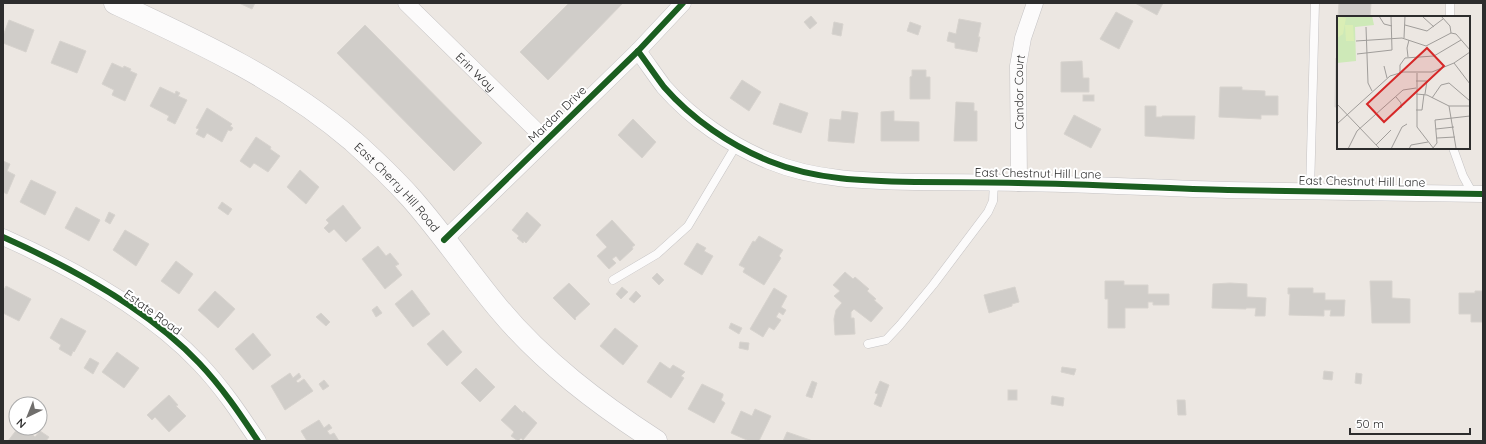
<svg xmlns="http://www.w3.org/2000/svg" width="1486" height="444" viewBox="0 0 1486 444" font-family="Quicksand,sans-serif">
<style>
.building{fill:#d0cdc9;stroke:#d7d3ce}
.lines{fill:none;stroke-linecap:round;stroke-linejoin:round}
.service-casing{stroke:#c5c3c4;stroke-width:9}
.minor-casing{stroke:#c5c3c4;stroke-width:17}
.secondary-casing{stroke:#c5c3c4;stroke-width:23}
.service{stroke:#fcfbfb;stroke-width:8}
.minor{stroke:#fcfbfb;stroke-width:16}
.secondary{stroke:#fcfbfb;stroke-width:22}
.cycleway-casing{stroke:#fff;stroke-width:8}
.cycleway{stroke:#1b5e20;stroke-width:6}
.labels{text-anchor:middle;dominant-baseline:central;stroke-width:4;stroke-linejoin:round;paint-order:stroke}
.street-label{font-size:12px;fill:#2d2d2d;stroke:#fff}
.inset-road{fill:none;stroke:#a09d9a;stroke-width:1}
.view{fill:#d62828;fill-opacity:0.15;stroke:#d62828;stroke-width:2}
.inset-edge{fill:none;stroke:#2d2d2d;stroke-width:2}
</style>
<rect width="100%" height="100%" fill="#ece7e2"/>
<!-- building -->
<g class="building">
<polygon points="239,3 255,3 252,9"/>
<polygon points="569,3 623,3 548,80 520,52"/>
<polygon points="1135,3 1163,3 1157,15"/>
<polygon points="1339,3 1371,3 1370,17 1338,17"/>
<polygon points="1116,12 1133,21 1119,49 1100,39"/>
<polygon points="811,16 817,23 810,29 804,22"/>
<polygon points="959,19 981,23 978,37 980,37 977,52 955,48 955,43 947,41 949,32 956,34"/>
<polygon points="9,20 34,30 26,52 3,43 3,36"/>
<polygon points="834,22 843,24 841,36 832,34"/>
<polygon points="910,22 921,26 918,35 907,31"/>
<polygon points="365,25 482,143 454,171 337,53"/>
<polygon points="60,41 86,51 77,73 51,63"/>
<polygon points="1336,58 1338,58 1338,107 1335,107"/>
<polygon points="1082,61 1083,78 1089,78 1089,92 1061,92 1061,62"/>
<polygon points="112,63 123,68 124,66 131,69 130,71 137,74 125,101 112,95 114,90 102,84"/>
<polygon points="912,70 926,70 926,77 930,77 930,99 910,99 910,77 912,76"/>
<polygon points="742,80 761,92 749,111 730,98"/>
<polygon points="160,87 175,94 176,91 180,93 178,96 187,100 175,124 167,120 169,116 150,106"/>
<polygon points="1220,87 1242,87 1242,90 1265,91 1265,96 1278,96 1278,115 1261,115 1261,119 1219,117"/>
<rect x="1083" y="95" width="11" height="6"/>
<polygon points="956,102 974,103 974,111 977,111 977,141 954,141"/>
<polygon points="780,103 808,113 801,133 773,124"/>
<polygon points="1145,106 1156,106 1156,117 1162,117 1162,116 1195,116 1194,139 1145,136"/>
<polygon points="207,108 232,124 230,126 233,128 231,131 228,130 222,142 207,133 204,138 196,134 199,129 196,128"/>
<polygon points="842,111 858,113 854,143 828,141 830,119 841,120"/>
<polygon points="894,111 894,121 919,122 919,141 881,141 881,112"/>
<polygon points="1074,115 1101,129 1091,148 1064,134"/>
<polygon points="633,119 656,142 642,158 618,135"/>
<polygon points="256,137 271,147 270,149 280,156 268,172 254,163 250,168 240,161"/>
<polygon points="3,161 10,164 7,171 15,175 7,194 3,192"/>
<polygon points="300,170 319,187 306,204 287,187"/>
<polygon points="31,180 56,192 45,215 20,202"/>
<polygon points="222,202 232,209 228,215 218,208"/>
<polygon points="343,205 361,228 346,242 334,229 329,233 324,228 329,223 326,220"/>
<polygon points="76,207 100,220 89,241 65,228"/>
<polygon points="109,212 115,215 110,224 105,221"/>
<polygon points="527,212 541,225 526,243 524,241 523,243 517,238 519,236 512,230"/>
<polygon points="612,220 635,245 632,247 633,249 620,261 616,256 612,259 616,263 609,269 597,256 607,247 596,235"/>
<polygon points="125,230 149,244 136,266 113,250"/>
<polygon points="759,236 783,250 779,256 781,258 764,285 743,272 745,268 739,265 753,241 755,242"/>
<polygon points="697,243 706,248 704,251 713,256 702,275 684,264"/>
<polygon points="378,246 386,256 390,253 399,264 395,266 402,275 385,289 362,259"/>
<polygon points="176,261 193,274 179,294 161,281"/>
<polygon points="845,272 853,279 855,277 869,289 867,291 876,299 874,300 883,308 871,322 854,309 851,312 851,318 854,318 855,334 835,335 834,319 836,310 842,303 834,296 840,291 833,285"/>
<polygon points="657,273 664,280 659,285 652,278"/>
<polygon points="1105,281 1124,281 1124,285 1148,285 1148,294 1169,294 1169,305 1153,305 1153,302 1148,302 1148,308 1125,308 1125,328 1108,328 1108,299 1105,299"/>
<polygon points="1370,281 1392,281 1392,298 1410,299 1410,323 1372,323"/>
<polygon points="569,283 590,304 575,318 576,319 575,320 553,298"/>
<polygon points="1230,283 1247,284 1247,297 1266,298 1265,316 1255,316 1256,308 1246,308 1246,309 1212,308 1213,284"/>
<polygon points="6,286 31,299 19,321 3,313 3,292"/>
<polygon points="622,287 628,292 621,299 616,294"/>
<polygon points="1015,287 1019,302 1012,304 1012,306 989,313 984,295"/>
<polygon points="774,288 787,296 781,307 786,310 783,315 779,312 776,317 781,320 774,330 769,327 763,337 750,329"/>
<polygon points="1288,288 1313,288 1313,293 1325,293 1325,300 1345,300 1344,316 1330,316 1331,310 1324,310 1324,316 1289,315 1290,294 1288,294"/>
<polygon points="412,290 430,314 413,327 395,304"/>
<polygon points="215,291 235,309 218,328 198,310"/>
<polygon points="636,291 641,296 634,303 629,299"/>
<polygon points="1475,291 1483,291 1483,322 1471,322 1471,314 1459,314 1459,293 1475,293"/>
<polygon points="377,306 382,313 376,317 372,310"/>
<polygon points="321,313 330,322 326,326 316,317"/>
<polygon points="61,318 86,331 74,352 73,351 71,356 59,349 61,345 50,338"/>
<polygon points="731,323 742,328 739,334 729,328"/>
<polygon points="615,328 638,346 623,365 600,346"/>
<polygon points="443,330 462,352 447,366 427,344"/>
<polygon points="253,333 271,355 253,370 235,349"/>
<polygon points="740,342 749,343 748,350 739,348"/>
<polygon points="117,352 139,368 124,388 102,372"/>
<polygon points="90,358 99,363 93,374 84,368"/>
<polygon points="660,362 670,369 673,365 685,372 681,376 684,378 671,398 647,382"/>
<polygon points="1062,367 1076,369 1074,375 1061,372"/>
<polygon points="476,368 495,387 480,402 461,383"/>
<polygon points="1324,371 1333,372 1332,380 1323,379"/>
<polygon points="290,373 293,378 299,373 301,377 296,381 298,383 304,379 313,391 285,410 271,386"/>
<polygon points="1356,373 1362,374 1361,384 1355,383"/>
<polygon points="324,380 329,386 323,390 319,384"/>
<polygon points="812,381 817,383 812,398 806,396"/>
<polygon points="880,381 889,385 881,407 874,404 878,394 875,393"/>
<polygon points="702,384 723,394 723,396 721,400 725,403 714,423 688,409"/>
<rect x="1008" y="390" width="9" height="10"/>
<polygon points="169,395 178,405 176,406 186,416 169,432 155,417 152,420 147,415"/>
<polygon points="1052,396 1064,398 1063,406 1051,404"/>
<polygon points="1177,400 1185,400 1186,415 1178,415"/>
<polygon points="515,405 523,413 524,411 537,423 523,440 521,438 518,441 511,436 514,432 501,420"/>
<polygon points="755,409 771,416 759,441 749,441 731,433 741,411 752,416"/>
<polygon points="319,420 324,428 329,424 332,428 327,431 330,435 334,433 339,441 307,441 301,431"/>
<polygon points="18,428 25,428 35,437 40,431 49,437 46,441 8,441"/>
<polygon points="787,432 813,441 783,441"/>
</g>
<g class="lines">
<!-- service casing -->
<g class="service-casing">
<g id="service">
<polyline points="1450,17 1450,3"/>
<polyline points="1453,148 1463,176 1473,194"/>
<polyline points="1310,191 1315,3"/>
<polyline points="613,280 657,254 688,226 737,144"/>
<polyline points="868,344 886,340 900,325 933,285 988,212 993,201 994,183"/>
</g>
</g>
<!-- minor casing -->
<g class="minor-casing">
<g id="minor">
<path id="s1" d="M406,3L546,140"/>
<path d="M638,51C647,63 655,75 664,87C692,119 730,145 769,161C815,180 865,181 915,182C949,182 983,182 1018,183C1088,184 1158,188 1228,190C1313,192 1398,193 1483,194"/>
<path id="s2" d="M1019,183L1018,66L1023,38L1035,3"/>
<path d="M3,237C70,267 149,310 199,363C222,387 240,414 258,441"/>
<polyline points="444,240 638,51 683,3"/>
</g>
</g>
<!-- secondary casing -->
<g class="secondary-casing">
<g id="secondary">
<path id="s3" d="M115,3C199,42 282,80 353,141C373,159 393,178 411,198C442,233 469,273 499,309C543,362 599,404 656,441"/>
</g>
</g>
<!-- service -->
<use href="#service" class="service"/>
<!-- minor -->
<use href="#minor" class="minor"/>
<!-- secondary -->
<use href="#secondary" class="secondary"/>
<!-- cycleway casing -->
<g class="cycleway-casing">
<g id="cycleway">
<path d="M638,51C647,63 655,75 664,87C692,119 730,145 769,161C815,180 865,181 915,182C949,182 983,182 1018,183C1088,184 1158,188 1228,190C1313,192 1398,193 1483,194"/>
<path d="M3,237C70,267 149,310 199,363C222,387 240,414 258,441"/>
<polyline points="444,240 638,51 683,3"/>
</g>
</g>
<!-- cycleway -->
<use href="#cycleway" class="cycleway"/>
</g>
<g class="labels">
<!-- street labels -->
<g class="street-label">
<text stroke="none"><textPath href="#s1" startOffset="98">Erin Way</textPath></text>
<text stroke="none"><textPath href="#s2" startOffset="91">Candor Court</textPath></text>
<text transform="translate(557 114) rotate(-44)">Mardan Drive</text>
<text transform="translate(1038 173) rotate(1)">East Chestnut Hill Lane</text>
<text transform="translate(1362 181) rotate(1)">East Chestnut Hill Lane</text>
<text stroke="none"><textPath href="#s3" startOffset="340">East Cherry Hill Road</textPath></text>
<text transform="translate(153 312) rotate(36)">Estate Road</text>
</g>
</g>
<!-- overview -->
<g transform="translate(1337 16)">
<rect width="133" height="133" fill="#ece7e2"/>
<path d="M0,0H35L37,9L18,11L19,45L0,47Z" fill="#cee9b8"/>
<path d="M0,0L9,2L6,18L0,22ZM8,9H16L17,25H9Z" fill="#daeeb5"/>
<path class="inset-road" d="M42,0L47,8L55,10M104,0L113,10L114,17M86,1L97,11M68,9L90,15L106,3M29,11L31,67L35,75M67,22L68,0M19,25L65,22L89,30L114,17L119,18L133,34M20,38L55,34L54,0M71,41L70,32L72,24M117,47L133,68M47,50L50,62M63,57V49L68,42L97,40L124,24M80,57V111L97,133M79,65H90L88,78M79,78L90,79L112,90H133M59,81L64,87V92M95,82L104,69L112,67L133,85M0,88L43,133M112,90L119,132M79,94H85L87,78M0,108L53,60L66,56H95L117,47L133,36M99,113L117,111M100,122L118,121M39,129L54,114M96,132L100,127L98,104L133,100M11,133L20,115L66,74L79,72M54,133L65,111L70,108M72,133L74,129L91,126M116,133H133"/>
<path class="view" d="M90,32L107,50L47,106L30,88Z"/>
<rect width="133" height="133" class="inset-edge"/>
</g>
<!-- border -->
<rect width="1486" height="444" fill="none" stroke="#2d2d2d" stroke-width="8"/>
<!-- north arrow -->
<g transform="translate(28 416) rotate(223)"><circle r="19" fill="#ffffff" stroke="#ababab"/>
<path d="M0-3L7 15L0 10L-7 15Z" fill="#706e6c"/>
<text y="-6" font-size="11" font-weight="bold" text-anchor="middle" fill="#2d2d2d">N</text>
</g>
<!-- scale -->
<path d="M1350 428v6h120v-6" fill="none" stroke="#2d2d2d" stroke-width="2"/>
<text x="1356" y="428" font-size="12" fill="#2d2d2d" stroke="#ffffff" stroke-width="3" paint-order="stroke">50 m</text>
</svg>
